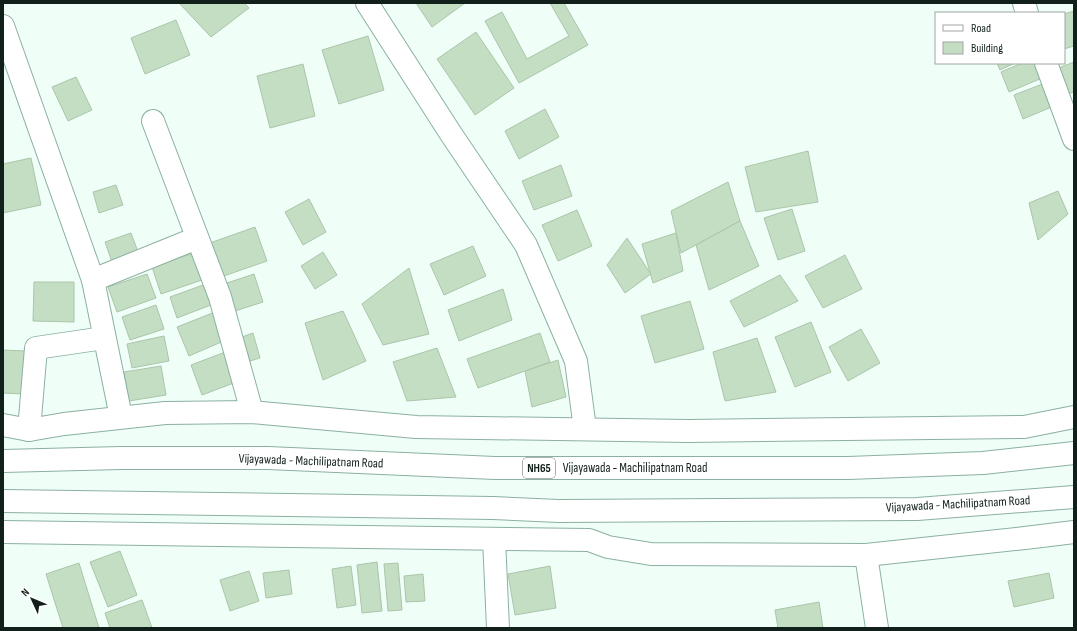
<svg xmlns="http://www.w3.org/2000/svg" width="1077" height="631" viewBox="0 0 1077 631" font-family="'Sofia Sans Condensed',sans-serif">
<style>
.building{fill:#c4dec3;stroke:#abc5aa}
.lines{fill:none;stroke-linecap:round;stroke-linejoin:round}
.street-casing{stroke:#8bb0a0;stroke-width:24}
.secondary-casing{stroke:#8bb0a0;stroke-width:24}
.highway-casing{stroke:#8bb0a0;stroke-width:24}
.street{stroke:#fff;stroke-width:22}
.secondary{stroke:#fff;stroke-width:22}
.highway{stroke:#fff;stroke-width:22}
.labels{text-anchor:middle;dominant-baseline:central;stroke-width:3;stroke-linejoin:round;paint-order:stroke}
.shield{fill:#fff;stroke:#59635f;stroke-width:1}
.shield-label{font-size:12px;font-weight:bold;fill:#12201b}
.street-label{font-size:13px;fill:#12201b;stroke:#fff}
</style>
<rect width="100%" height="100%" fill="#effff8"/>
<!-- building -->
<g class="building">
<polygon points="179,3 244,3 249,8 211,37"/>
<polygon points="416,3 465,3 432,27"/>
<polygon points="550,3 564,3 588,45 519,83 485,21 502,12 527,59 569,36"/>
<polygon points="1074,11 1074,46 1064,49 1064,14"/>
<polygon points="176,20 190,55 145,74 131,38"/>
<polygon points="476,32 514,88 475,115 437,59"/>
<polygon points="368,36 384,90 339,104 322,50"/>
<polygon points="1074,62 1074,92 1065,95 1056,69"/>
<polygon points="997,63 1015,63 1000,70"/>
<polygon points="1022,63 1036,63 1042,78 1009,92 1001,72"/>
<polygon points="303,64 315,116 270,128 257,76"/>
<polygon points="76,77 92,110 68,121 52,87"/>
<polygon points="1045,83 1054,106 1023,119 1014,95"/>
<polygon points="545,109 559,137 519,159 505,131"/>
<polygon points="808,151 818,202 756,212 745,167"/>
<polygon points="31,158 41,205 3,213 3,164"/>
<polygon points="561,165 572,196 534,210 522,181"/>
<polygon points="728,182 740,221 681,253 671,211"/>
<polygon points="116,185 123,205 99,213 93,192"/>
<polygon points="1058,191 1068,214 1038,240 1029,203"/>
<polygon points="309,199 326,232 303,245 285,212"/>
<polygon points="792,209 805,251 778,260 764,218"/>
<polygon points="577,210 592,246 558,261 542,225"/>
<polygon points="740,221 759,266 709,290 696,245"/>
<polygon points="255,227 267,261 218,278 207,244"/>
<polygon points="131,233 138,252 112,262 105,242"/>
<polygon points="676,233 683,271 653,283 642,244"/>
<polygon points="627,238 651,274 625,293 607,265"/>
<polygon points="473,246 486,276 444,295 430,264"/>
<polygon points="323,252 337,275 315,289 301,266"/>
<polygon points="194,253 202,280 161,294 152,267"/>
<polygon points="845,255 862,289 823,308 805,276"/>
<polygon points="409,268 429,334 383,345 362,304"/>
<polygon points="147,274 156,298 117,312 108,287"/>
<polygon points="254,274 263,302 232,312 224,284"/>
<polygon points="780,275 798,301 744,327 730,301"/>
<polygon points="34,282 74,282 74,322 33,321"/>
<polygon points="203,285 211,305 177,318 170,297"/>
<polygon points="503,289 512,320 459,341 448,310"/>
<polygon points="690,301 704,349 655,363 641,316"/>
<polygon points="156,305 164,329 130,340 122,317"/>
<polygon points="343,311 366,361 323,380 305,323"/>
<polygon points="215,312 226,340 189,356 177,327"/>
<polygon points="811,322 831,372 795,387 775,337"/>
<polygon points="861,329 880,363 848,381 829,347"/>
<polygon points="253,333 260,358 250,361 242,337"/>
<polygon points="540,333 550,362 478,388 467,359"/>
<polygon points="164,336 169,361 132,368 127,344"/>
<polygon points="757,338 776,392 725,401 713,352"/>
<polygon points="437,348 456,397 407,401 393,362"/>
<polygon points="3,350 25,351 23,394 3,393"/>
<polygon points="228,351 239,381 202,395 191,365"/>
<polygon points="558,360 566,397 532,407 525,371"/>
<polygon points="161,366 166,395 129,401 124,372"/>
<polygon points="120,551 137,595 108,607 90,562"/>
<polygon points="377,562 382,611 362,613 357,565"/>
<polygon points="79,563 99,628 63,628 46,574"/>
<polygon points="398,563 402,610 388,611 384,564"/>
<polygon points="351,566 356,605 337,608 332,569"/>
<polygon points="550,566 556,608 515,615 508,574"/>
<polygon points="289,570 292,594 266,598 263,573"/>
<polygon points="249,571 259,601 230,611 220,580"/>
<polygon points="1049,573 1054,598 1014,607 1008,581"/>
<polygon points="423,574 425,601 406,602 404,576"/>
<polygon points="142,600 152,628 110,628 105,613"/>
<polygon points="819,602 823,628 778,628 775,610"/>
</g>
<g class="lines">
<!-- street casing -->
<g class="street-casing">
<g id="street">
<polyline points="367,3 451,134 526,245 576,361 585,429"/>
<polyline points="1024,3 1027,13"/>
<polyline points="3,26 93,280 121,417"/>
<polyline points="1046,63 1074,139"/>
<polyline points="153,121 220,297 252,412"/>
<polyline points="93,280 197,238"/>
<polyline points="29,430 36,348 104,338"/>
<polyline points="494,539 498,628"/>
<polyline points="866,555 877,628"/>
</g>
</g>
<!-- secondary casing -->
<g class="secondary-casing">
<g id="secondary">
<polyline points="3,425 29,430 64,424 165,413 252,412 416,427 688,431 1024,427 1074,417"/>
<polyline points="3,532 589,540 608,547 651,554 866,555 1025,538 1074,532"/>
</g>
</g>
<!-- highway casing -->
<g class="highway-casing">
<g id="highway">
<polyline points="3,461 121,458 268,458 495,468 848,468 983,463 1074,453"/>
<polyline points="3,501 493,508 559,511 917,509 1074,497"/>
</g>
</g>
<!-- street -->
<use href="#street" class="street"/>
<!-- secondary -->
<use href="#secondary" class="secondary"/>
<!-- highway -->
<use href="#highway" class="highway"/>
</g>
<g class="labels">
<!-- shield labels -->
<rect class="shield" x="523" y="458" width="32" height="20" rx="3"/>
<g class="shield-label">
<text x="539" y="468">NH65</text>
</g>
<!-- street labels -->
<g class="street-label">
<text transform="translate(311 461) rotate(2)">Vijayawada - Machilipatnam Road</text>
<text x="635" y="468">Vijayawada - Machilipatnam Road</text>
<text transform="translate(958 504) rotate(-3)">Vijayawada - Machilipatnam Road</text>
</g>
</g>
<!-- border -->
<rect width="1077" height="631" fill="none" stroke="#12201b" stroke-width="8"/>
<!-- legend -->
<rect x="935" y="12" width="130" height="52" fill="#ffffff" stroke="#a0a6a4"/>
<rect x="943" y="25" width="20" height="6" fill="#ffffff" stroke="#a0a6a4"/>
<text x="971" y="32" font-size="12" fill="#12201b">Road</text>
<rect x="943" y="42" width="20" height="12" fill="#c4dec3" stroke="#a0a6a4"/>
<text x="971" y="52" font-size="12" fill="#12201b">Building</text>
<!-- north arrow -->
<g transform="translate(32 599) rotate(314)" stroke="#ffffff" stroke-width="3" paint-order="stroke">
<path d="M0-3L7 15L0 10L-7 15Z" fill="#12201b"/>
<text y="-6" font-size="11" font-weight="bold" text-anchor="middle" fill="#12201b">N</text>
</g>
</svg>
